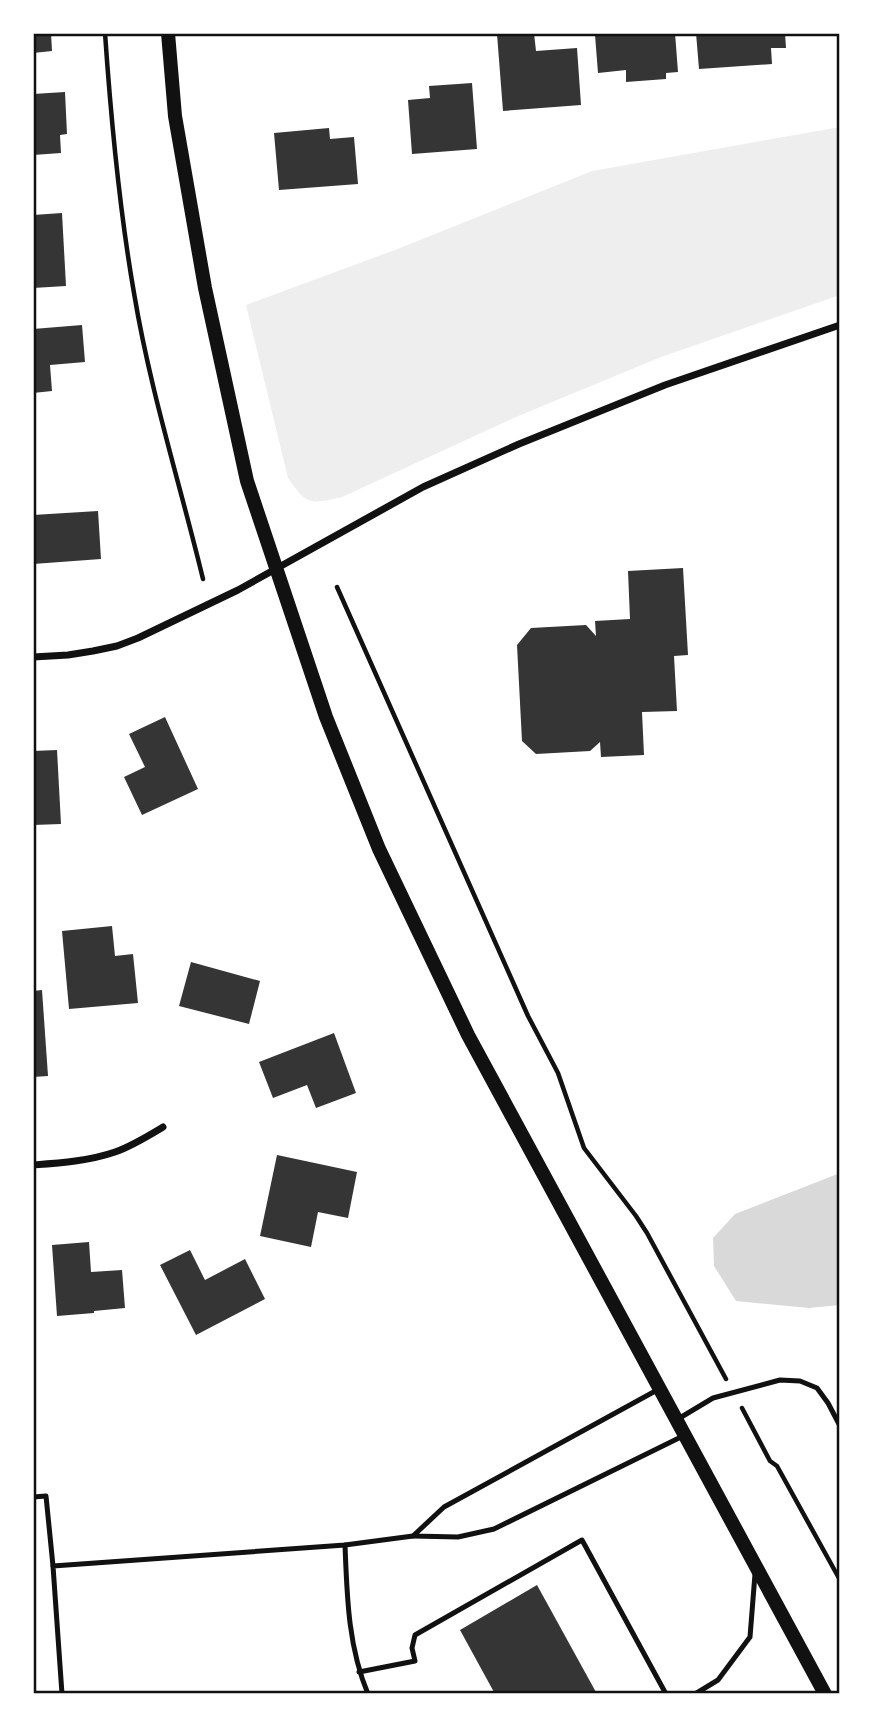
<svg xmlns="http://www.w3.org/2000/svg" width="873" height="1727" viewBox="0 0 873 1727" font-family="Overpass,sans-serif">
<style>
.green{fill:#eee}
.water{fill:#d9d9d9}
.building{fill:#353535}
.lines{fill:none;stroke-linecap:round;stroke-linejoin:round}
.path{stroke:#111;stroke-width:4.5}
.service{stroke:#111;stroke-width:5}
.minor{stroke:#111;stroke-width:7}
.secondary{stroke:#111;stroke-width:14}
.neatline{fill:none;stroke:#111;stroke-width:2.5}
</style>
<rect width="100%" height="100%" fill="#fff"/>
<!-- green -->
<path class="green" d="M840,127V295L661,357L516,417L342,497C311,504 307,506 288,478L246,305L395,250L592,171Z"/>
<!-- water -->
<polygon class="water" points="840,1173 840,1305 809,1308 736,1301 714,1266 713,1238 735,1214"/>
<!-- building -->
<g class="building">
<polygon points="33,33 51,33 52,51 33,53"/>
<polygon points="534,33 536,51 577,48 581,105 503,111 497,34"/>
<polygon points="622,33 675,33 678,72 666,73 666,79 626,82 626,70 598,73 595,35"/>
<polygon points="696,33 785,33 786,48 771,48 772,64 699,69"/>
<polygon points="472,83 477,149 412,154 408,100 430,98 429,86"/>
<polygon points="65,92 67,134 60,135 61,153 33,155 33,94"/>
<polygon points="329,128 330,139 354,137 358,184 279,190 274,133"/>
<polygon points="62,213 66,286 33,288 33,215"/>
<polygon points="82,325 85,362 50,365 52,391 33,393 33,329"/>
<polygon points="98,511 101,559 33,564 33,515"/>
<polygon points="683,568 688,655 674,656 677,711 642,712 644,755 601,757 600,742 590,751 536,754 522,741 517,645 531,628 586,625 596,636 595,621 630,619 628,571"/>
<polygon points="165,717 198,789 142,815 124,777 145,767 129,734"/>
<polygon points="57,750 61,824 33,825 33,751"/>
<polygon points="112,926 115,956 133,954 138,1003 69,1009 62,931"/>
<polygon points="191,962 260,981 249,1024 179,1006"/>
<polygon points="42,990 48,1076 33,1077 33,991"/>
<polygon points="334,1033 356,1093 316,1108 307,1085 273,1098 259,1062"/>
<polygon points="277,1155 357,1172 348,1218 318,1212 311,1247 260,1236"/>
<polygon points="89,1242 91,1272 122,1270 125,1308 94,1311 94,1313 57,1316 52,1245"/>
<polygon points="190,1250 205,1280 245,1259 265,1299 196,1335 160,1265"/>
<polygon points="537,1585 597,1694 495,1694 460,1630"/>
</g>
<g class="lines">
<!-- path -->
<g class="path">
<path d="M105,33C111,120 119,207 134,293C150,390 180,484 203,579"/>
<polyline points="337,587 528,1016 558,1073 584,1148 636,1216 647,1233 726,1379"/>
<polyline points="742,1408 770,1461 777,1466 840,1580"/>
</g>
<!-- service -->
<g class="service">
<polyline points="659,1389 444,1507 413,1536 458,1537 494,1529 683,1436"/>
<polyline points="678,1419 713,1398 780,1380 800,1381 817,1388 828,1403 840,1426"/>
<polyline points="33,1497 46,1496 53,1566"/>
<path d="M345,1545C347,1596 348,1646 368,1694"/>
<polyline points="359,1672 415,1661 412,1648 415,1635 582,1540 666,1694"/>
<polyline points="62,1694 53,1566 345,1545 413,1536"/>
<polyline points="695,1694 718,1680 750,1637 755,1574"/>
</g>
<!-- minor -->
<g class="minor">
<polyline points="33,657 68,655 93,651 117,646 138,638 238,590 423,487 519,444 665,385 840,325"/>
<path d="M33,1165C60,1163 89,1161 115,1152C132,1146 148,1136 163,1127"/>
</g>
<!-- secondary -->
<polyline class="secondary" points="168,33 175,116 205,288 247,481 326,717 379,849 468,1035 825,1694"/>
</g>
<!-- border -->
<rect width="873" height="1727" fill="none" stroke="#ffffff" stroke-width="70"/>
<rect x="35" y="35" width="803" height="1657" class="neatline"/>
</svg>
